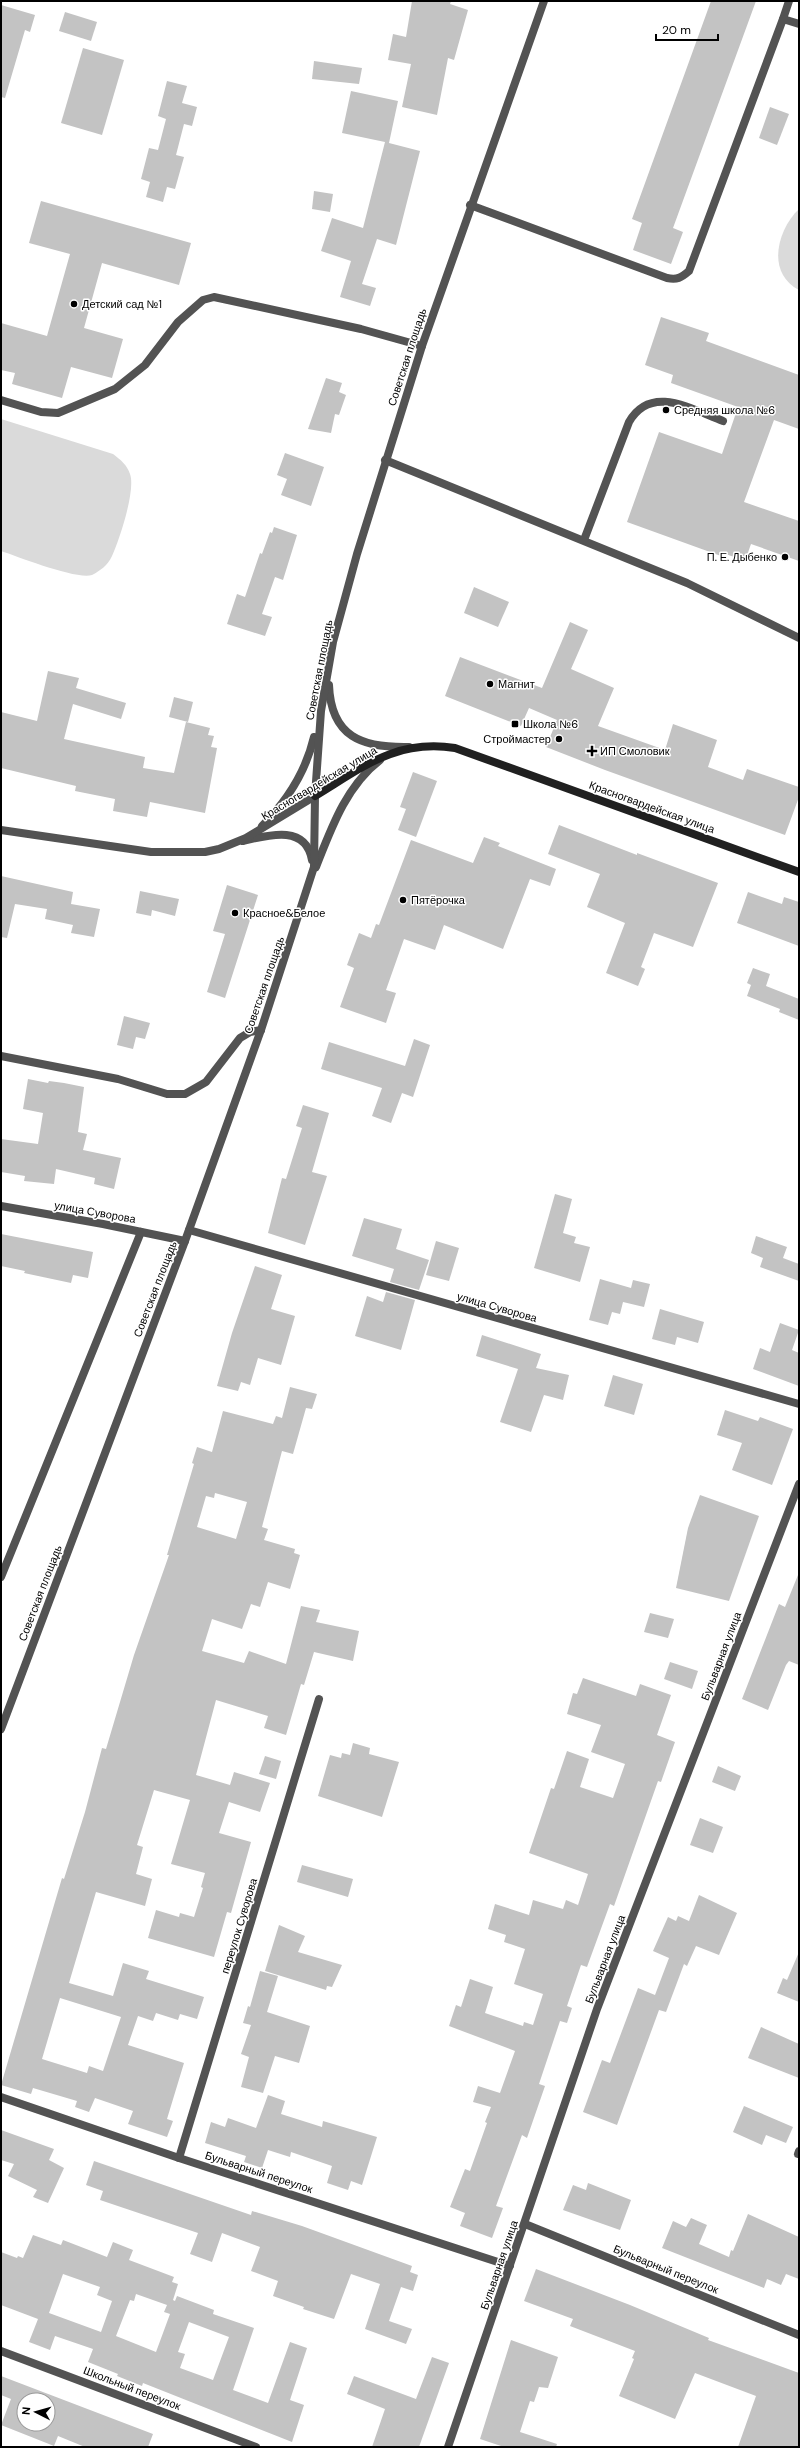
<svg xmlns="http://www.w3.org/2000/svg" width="800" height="2448" viewBox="0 0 800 2448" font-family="'DM Sans',sans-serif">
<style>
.green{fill:#dadada}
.building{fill:#c3c3c3;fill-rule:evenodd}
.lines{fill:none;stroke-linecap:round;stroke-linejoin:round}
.service{stroke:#535353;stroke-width:8}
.minor{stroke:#535353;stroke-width:8}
.tertiary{stroke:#535353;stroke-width:8}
.secondary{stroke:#202020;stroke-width:8}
.poi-dot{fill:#000;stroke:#fff;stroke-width:1.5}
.labels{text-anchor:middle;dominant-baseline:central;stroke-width:3;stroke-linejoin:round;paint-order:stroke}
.poi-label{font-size:11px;fill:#000;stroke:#fff;text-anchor:start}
.street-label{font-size:11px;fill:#000;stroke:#fff}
</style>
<rect width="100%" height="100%" fill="#fff"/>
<!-- green -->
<g class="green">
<path d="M799,209V290C766,273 777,230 799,209Z"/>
<path d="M1,419L113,454C121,460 127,465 130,474C136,490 119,541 112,556C108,565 100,571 92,575C77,580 19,557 1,551Z"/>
</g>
<!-- building -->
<g class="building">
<polygon points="412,1 451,1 450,4 468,10 454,60 448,58 437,115 402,107 411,64 388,60 393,34 406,37"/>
<polygon points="711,1 756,1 673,228 683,232 671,264 633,250 642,223 632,219"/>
<polygon points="1,5 35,15 30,32 25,30 5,98 1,97"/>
<polygon points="65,12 97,22 91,41 59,31"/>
<polygon points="83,48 124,60 102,135 61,123"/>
<polygon points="314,61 362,68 359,84 312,79"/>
<polygon points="167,81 187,86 182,103 197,107 192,126 184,124 176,155 184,157 175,189 167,187 163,202 146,197 150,182 141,179 149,148 158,150 166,119 158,116"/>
<polygon points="351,91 398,101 389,143 420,151 396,245 377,239 362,284 376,288 370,306 340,297 351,261 321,251 332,218 363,228 385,142 342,133"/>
<polygon points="770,107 789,114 777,145 759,138"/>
<polygon points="314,191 333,194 330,212 312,209"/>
<polygon points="41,201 191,243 179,285 102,263 84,328 123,339 112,378 71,367 62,398 12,384 15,373 1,370 1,323 47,336 70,254 29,243"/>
<polygon points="661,317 709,333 706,341 799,375 799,429 774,420 744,502 799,521 799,561 751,544 745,561 723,553 721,556 627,522 659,432 722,454 738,407 671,383 673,375 645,365"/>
<polygon points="326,378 342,383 339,392 346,395 339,415 335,414 331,433 308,429"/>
<polygon points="285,453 324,467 311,506 281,495 287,479 277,475"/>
<polygon points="274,527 297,535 283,580 275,577 262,614 272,617 265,636 227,624 237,594 245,597 260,553 262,554 270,532 272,533"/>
<polygon points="474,587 509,602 498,627 464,613"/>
<polygon points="570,622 588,630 571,669 614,688 598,726 665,750 673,724 717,740 708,767 743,780 747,769 799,787 799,797 785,835 605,770 546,747 557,720 529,708 521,726 445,696 460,657 542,688"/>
<polygon points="48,671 79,678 76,688 126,703 121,719 73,704 64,739 145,757 143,768 174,773 186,722 210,728 208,735 214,736 211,747 217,748 205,813 150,802 147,817 113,811 115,799 75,791 76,786 1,768 1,712 37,721"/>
<polygon points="174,697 193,702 188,722 169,717"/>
<polygon points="413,772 437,781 416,837 398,830 406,809 400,807"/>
<polygon points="559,825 637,855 637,853 718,883 693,947 654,933 641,967 645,969 638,986 606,973 625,923 587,907 600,874 548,854"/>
<polygon points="484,837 500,843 498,846 556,869 550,886 530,879 503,949 444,925 435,950 404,939 386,990 396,993 386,1023 340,1007 354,968 347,965 359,933 371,938 376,924 379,925 411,840 473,863"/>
<polygon points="1,876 73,892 71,904 100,909 94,937 71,933 73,925 45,919 47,909 15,904 7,938 1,937"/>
<polygon points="227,885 258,895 225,998 207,992 225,934 213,931"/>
<polygon points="140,891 179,899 175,916 152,910 151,916 136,913"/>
<polygon points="748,892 782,904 784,897 799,902 799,946 737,923"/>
<polygon points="753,968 770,974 766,986 799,999 799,1020 779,1012 780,1009 747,996 751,985 747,983"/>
<polygon points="124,1016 150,1023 145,1039 136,1037 133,1049 117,1045"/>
<polygon points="414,1039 430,1045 413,1097 402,1093 391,1123 372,1116 382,1088 321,1069 329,1042 405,1066"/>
<polygon points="28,1079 48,1083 49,1081 64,1083 84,1087 78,1132 87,1134 83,1150 121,1158 114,1189 94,1184 95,1178 56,1169 54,1184 24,1181 25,1176 1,1172 1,1139 38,1144 43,1113 23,1109"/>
<polygon points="303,1105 329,1113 312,1172 327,1176 305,1245 268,1233 282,1178 286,1179 302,1128 296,1126"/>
<polygon points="555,1194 572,1199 563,1233 576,1237 574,1243 590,1247 580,1282 534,1268"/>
<polygon points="364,1218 402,1229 396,1249 429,1260 419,1290 390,1282 394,1269 352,1256"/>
<polygon points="1,1234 93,1252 88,1278 73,1275 71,1283 24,1273 25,1271 1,1266"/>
<polygon points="756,1236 787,1247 783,1258 799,1264 799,1281 760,1267 763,1258 751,1253"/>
<polygon points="436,1241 459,1248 449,1281 426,1275"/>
<polygon points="255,1266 282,1275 271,1309 295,1316 281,1365 258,1358 250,1385 241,1382 238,1391 217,1386 232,1333"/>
<polygon points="600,1279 631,1288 633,1280 650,1284 644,1307 623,1302 620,1314 612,1312 608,1325 589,1320"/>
<polygon points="386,1292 415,1300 401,1350 355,1336 367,1296 383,1302"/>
<polygon points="660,1309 704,1322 698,1343 677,1337 675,1345 652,1339"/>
<polygon points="780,1323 799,1330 792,1350 799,1353 799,1386 753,1369 760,1348 770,1352"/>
<polygon points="482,1335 541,1354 536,1368 569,1375 563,1400 544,1395 531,1432 500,1422 518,1369 476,1356"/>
<polygon points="613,1375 643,1384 634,1415 604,1406"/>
<path d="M290,1387L317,1394L312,1409L306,1408L293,1454L282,1451L262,1527L268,1529L264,1540L295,1549L294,1553L300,1555L290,1589L268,1582L260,1607L251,1604L242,1629L212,1619L202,1651L244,1663L249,1651L286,1664L301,1606L320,1610L316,1622L359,1631L353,1661L314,1652L304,1685L301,1684L286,1735L264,1728L268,1716L216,1700L196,1775L230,1785L234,1772L270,1783L260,1812L229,1802L219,1833L251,1842L231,1913L227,1912L214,1957L148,1938L156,1910L179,1917L180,1913L194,1917L203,1888L201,1887L205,1873L171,1864L190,1800L154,1790L137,1845L143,1847L136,1874L152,1879L145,1906L96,1892L69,1983L113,1996L123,1963L149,1971L146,1979L204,1997L197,2019L180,2014L178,2020L156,2013L153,2021L138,2016L128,2045L184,2063L167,2119L173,2121L167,2137L128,2124L133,2111L95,2098L89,2112L75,2107L77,2101L33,2088L31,2094L1,2085L62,1878L64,1879L85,1812L102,1748L106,1749L134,1655L169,1555H167L194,1464L192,1463L197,1447L212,1452L223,1411L273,1424L276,1416L282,1418ZM215,1493L247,1502L236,1539L197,1527L206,1496L214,1498ZM60,1998L121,2017L103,2071L89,2066L87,2073L42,2059Z"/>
<polygon points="725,1410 758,1421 760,1417 793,1429 772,1485 732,1470 742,1443 717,1435"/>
<polygon points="700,1495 759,1516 729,1601 676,1588 688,1528"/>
<polygon points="798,1575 799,1665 789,1661 786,1665 768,1710 742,1699 779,1604 785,1607"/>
<polygon points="650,1613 674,1619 668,1638 644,1632"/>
<polygon points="670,1662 698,1671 692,1689 664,1679"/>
<polygon points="583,1678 636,1696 640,1684 671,1695 657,1735 675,1742 661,1782 658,1781 614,1906 610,1904 587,1967 581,1965 567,2006 572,2008 567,2023 560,2021 539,2084 545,2086 527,2138 522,2135 496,2206 503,2208 492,2238 460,2226 465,2213 450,2207 465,2169 470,2171 487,2123 485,2122 491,2107 473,2102 478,2086 500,2093 515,2051 449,2026 456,2005 461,2007 470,1979 493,1987 485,2013 523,2026 524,2022 533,2025 543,1994 514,1984 525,1949 504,1942 506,1935 488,1929 495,1904 529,1915 533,1900 563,1909 566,1900 578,1905 588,1874 529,1853 551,1788 554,1789 567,1751 589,1759 580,1787 613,1798 625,1764 591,1752 601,1725 567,1714 573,1693 577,1694"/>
<polygon points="353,1743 370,1748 369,1754 399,1762 382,1817 318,1796 330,1755 341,1758 342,1753 350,1755"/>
<polygon points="265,1756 281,1761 276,1779 259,1774"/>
<polygon points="718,1766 741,1776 735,1791 712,1782"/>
<polygon points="700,1818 723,1827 713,1853 690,1845"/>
<polygon points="302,1865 353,1879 348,1897 297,1882"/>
<polygon points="699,1895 737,1913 719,1955 696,1946 687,1966 684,1964 666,2012 659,2010 617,2125 583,2112 602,2060 610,2063 638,1988 655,1995 669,1958 653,1951 668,1917 676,1921 678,1916 689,1921"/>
<polygon points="279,1925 305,1936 298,1952 342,1965 332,1987 327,1986 326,1990 265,1971"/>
<polygon points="799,1952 799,2002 777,1993 783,1978 787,1980"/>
<polygon points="260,1971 278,1976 267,2012 310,2026 299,2063 275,2056 263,2093 241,2087 249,2057 241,2054 251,2025 243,2023 248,2006 250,2007"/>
<polygon points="761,2027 799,2044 799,2078 748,2058"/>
<polygon points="268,2095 285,2101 281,2114 322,2127 323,2121 377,2137 362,2185 351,2181 348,2190 327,2183 332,2166 291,2152 290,2157 268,2150 262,2168 244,2162 246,2156 205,2143 211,2122 225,2127 228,2118 256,2128"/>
<polygon points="744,2106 793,2127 786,2143 766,2135 762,2145 733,2132"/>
<polygon points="1,2130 54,2149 49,2160 64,2168 48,2203 33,2197 37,2190 8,2176 14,2164 1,2160"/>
<polygon points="94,2161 251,2215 252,2211 302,2226 412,2266 410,2272 418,2275 413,2291 401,2287 389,2321 412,2329 406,2344 365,2329 380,2284 351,2274 334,2319 303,2309 304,2307 273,2296 278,2281 251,2271 260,2247 222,2233 212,2262 190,2254 198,2233 100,2200 103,2191 86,2185"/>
<polygon points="588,2183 631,2200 620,2230 563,2210 573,2185 586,2190"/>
<polygon points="748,2214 799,2237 799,2279 786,2274 781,2285 767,2279 764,2288 662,2248 673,2221 686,2227 691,2218 707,2225 699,2244 729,2257 731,2250 733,2251"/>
<path d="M33,2235L61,2245L63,2240L107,2257L113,2242L133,2250L129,2260L174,2277L172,2282L178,2284L173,2300L175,2301L177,2296L214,2310L213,2314L254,2328L233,2390L268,2403L290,2342L307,2348L290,2400L304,2405L292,2442L143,2383L142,2386L117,2376L118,2374L88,2362L93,2349L55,2336L50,2350L29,2342L38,2319L1,2305V2252L17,2258L18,2256L23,2258ZM63,2274L100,2287L97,2295L112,2301L101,2332L49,2313ZM136,2294L167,2305L164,2312L170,2314L156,2352L116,2336L130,2300L134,2301ZM189,2322L229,2337L213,2380L180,2368L185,2354L178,2352Z"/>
<polygon points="536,2269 630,2305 709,2338 708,2340 799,2373 799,2447 738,2447 756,2396 695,2373 675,2419 619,2396 634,2359 632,2358 635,2351 570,2326 573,2319 524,2301"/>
<polygon points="511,2340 558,2357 548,2388 539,2387 534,2402 530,2401 520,2432 557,2444 556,2447 504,2447 480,2439"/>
<polygon points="432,2357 449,2363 419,2447 372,2447 385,2409 347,2394 354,2376 416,2399"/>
<path d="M1,2376L153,2434L148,2447H85L58,2436L54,2446L1,2425L11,2399L1,2395ZM24,2400H48V2424H24Z"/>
</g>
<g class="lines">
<!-- service -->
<g class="service">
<polyline points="783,19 789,1"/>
<path d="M470,205L667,278C677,280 681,278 689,271L783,19L799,24"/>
<polyline points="1,400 41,412 58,413 115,389 145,365 178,322 203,300 214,297 361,329 422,346"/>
<polyline points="385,460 687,583 799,638"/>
<path d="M584,540L629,422C651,384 691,409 723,421"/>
<polyline points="1,1577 141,1232"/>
</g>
<!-- minor -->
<g class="minor">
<path d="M243,841C268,835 306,824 312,860"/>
<path d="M316,867C331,829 346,786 380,760"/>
<polyline points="1,1056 118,1079 167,1094 185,1094 206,1082 240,1038 250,1032 261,1030"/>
<polyline points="1,1206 103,1224 185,1241"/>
<polyline points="189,1230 799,1404"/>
<polyline points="1,1729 185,1241 261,1030 314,867 315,796"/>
<polyline points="1,2097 179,2158 510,2266"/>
<polyline points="798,2154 799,2151"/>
<polyline points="179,2158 319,1699"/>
<polyline points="525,2224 799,2335"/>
<polyline points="1,2351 256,2447"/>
<polyline points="448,2447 597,2009 799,1484"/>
</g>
<!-- tertiary -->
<g class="tertiary">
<path d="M329,685C331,737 362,748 409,747"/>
<path d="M262,826C286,802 306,771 314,737"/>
<polyline points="1,830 151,852 205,852 219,849 246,838 315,796 321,711 333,642 357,554 422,346 544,1"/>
</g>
<!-- secondary -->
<path class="secondary" d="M315,796C363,767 396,739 455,748L799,872"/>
</g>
<!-- markers -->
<g class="poi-dot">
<circle cx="74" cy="304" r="4"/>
<circle cx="666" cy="410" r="4"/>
<circle cx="785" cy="557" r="4"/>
<circle cx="490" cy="684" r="4"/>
<rect x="511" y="720" width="8" height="8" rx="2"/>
<circle cx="559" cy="739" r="4"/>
<path d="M590 745h4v4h4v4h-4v4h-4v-4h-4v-4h4z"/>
<circle cx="403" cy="900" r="4"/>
<circle cx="235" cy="913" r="4"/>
</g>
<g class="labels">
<!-- poi labels -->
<g class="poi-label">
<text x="82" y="304">Детский сад №1</text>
<text x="674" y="410">Средняя школа №6</text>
<text x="777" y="557" text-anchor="end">П. Е. Дыбенко</text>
<text x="498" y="684">Магнит</text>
<text x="523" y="724">Школа №6</text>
<text x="551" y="739" text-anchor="end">Строймастер</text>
<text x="600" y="751">ИП Смоловик</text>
<text x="411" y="900">Пятёрочка</text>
<text x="243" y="913">Красное&amp;Белое</text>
</g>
<!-- street labels -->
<g class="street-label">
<text transform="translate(407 357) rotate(-72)">Советская площадь</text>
<text transform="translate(319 670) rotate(-79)">Советская площадь</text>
<text transform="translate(319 783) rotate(-31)">Красногвардейская улица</text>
<text transform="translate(652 807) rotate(20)">Красногвардейская улица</text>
<text transform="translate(264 985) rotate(-71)">Советская площадь</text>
<text transform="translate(95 1212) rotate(10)">улица Суворова</text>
<text transform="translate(155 1289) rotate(-69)">Советская площадь</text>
<text transform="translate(497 1307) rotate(16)">улица Суворова</text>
<text transform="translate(40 1593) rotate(-69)">Советская площадь</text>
<text transform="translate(721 1656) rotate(-69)">Бульварная улица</text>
<text transform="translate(239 1926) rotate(-73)">переулок Суворова</text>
<text transform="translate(605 1959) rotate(-69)">Бульварная улица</text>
<text transform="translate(259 2172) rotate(18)">Бульварный переулок</text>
<text transform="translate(499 2265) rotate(-71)">Бульварная улица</text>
<text transform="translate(666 2269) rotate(22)">Бульварный переулок</text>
<text transform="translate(132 2388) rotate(21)">Школьный переулок</text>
</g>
</g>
<!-- border -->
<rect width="800" height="2448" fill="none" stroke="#000000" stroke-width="4"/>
<!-- north arrow -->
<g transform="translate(36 2412) rotate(276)"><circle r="19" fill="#ffffff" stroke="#999999"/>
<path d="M0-3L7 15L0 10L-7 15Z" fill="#000000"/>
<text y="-6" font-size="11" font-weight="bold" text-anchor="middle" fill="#000000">N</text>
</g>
<!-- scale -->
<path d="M656 34v6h62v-6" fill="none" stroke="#000000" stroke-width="2"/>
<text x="662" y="34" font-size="12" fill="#000000" stroke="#ffffff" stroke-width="3" paint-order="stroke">20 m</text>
</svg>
